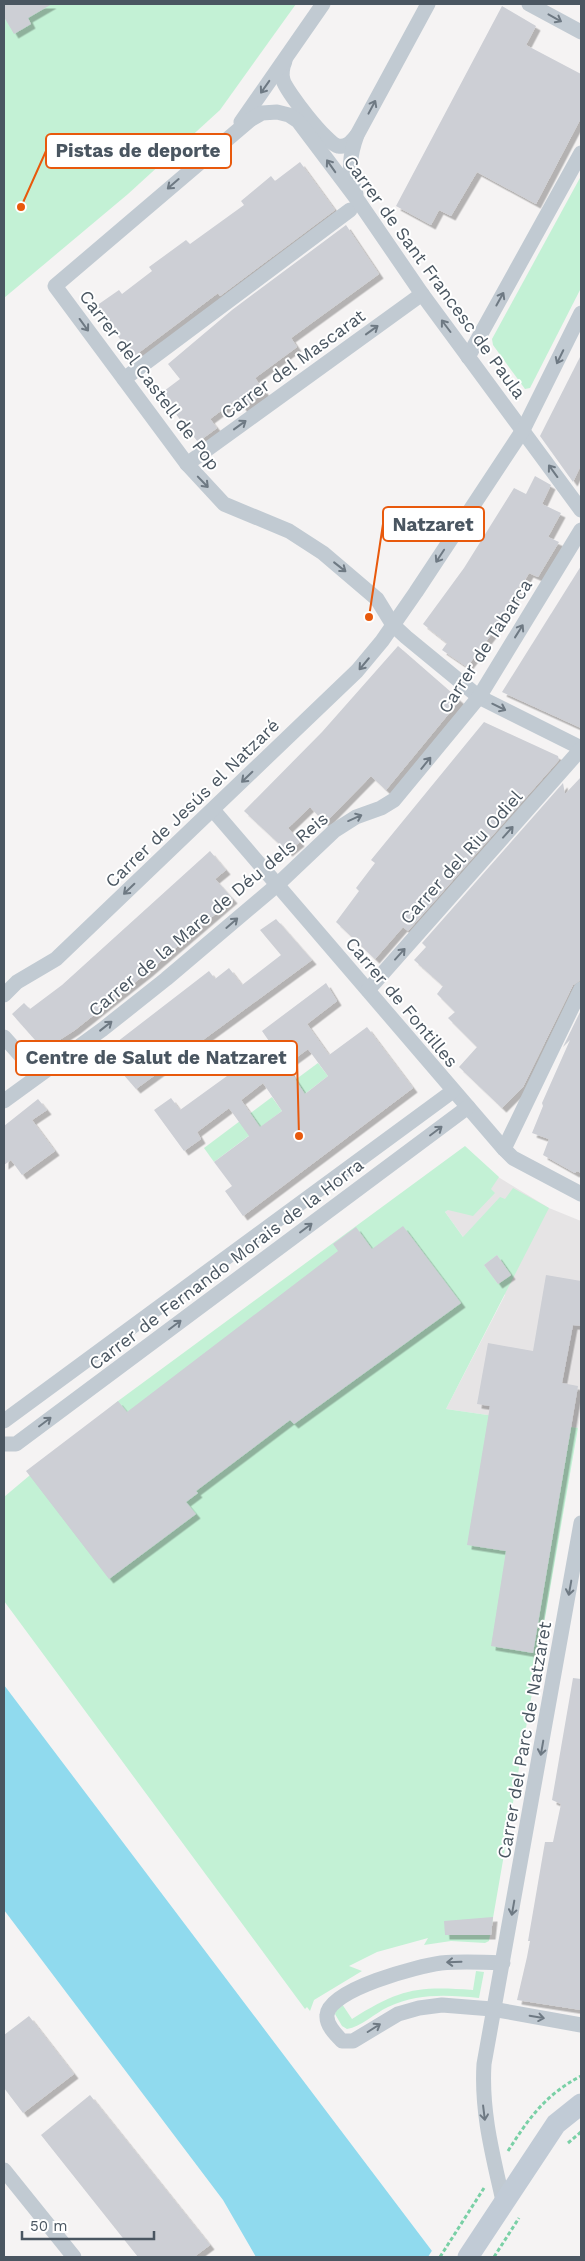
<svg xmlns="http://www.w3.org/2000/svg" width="585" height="2261" viewBox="0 0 585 2261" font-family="'Work Sans',sans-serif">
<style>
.education{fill:#e6e4e5}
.green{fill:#c3f1d5;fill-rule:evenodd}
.water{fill:#90daee}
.pier{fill:#f5f3f3}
.building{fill:#cdcfd5;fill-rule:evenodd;filter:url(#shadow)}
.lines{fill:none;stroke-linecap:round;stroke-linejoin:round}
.path{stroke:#7ad0a6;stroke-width:3;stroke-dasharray:4 2.5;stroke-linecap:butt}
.street{stroke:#c1cad2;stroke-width:15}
.secondary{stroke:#c1cbd6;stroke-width:21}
.oneway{stroke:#6e7983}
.labels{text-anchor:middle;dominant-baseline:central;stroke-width:4;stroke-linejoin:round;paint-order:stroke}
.street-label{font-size:18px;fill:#4a5661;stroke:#fff}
.leader{fill:none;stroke:#e8590c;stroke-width:2}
.callout-dot{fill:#e8590c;stroke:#fff;stroke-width:2}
.callout{fill:#fff;stroke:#e8590c;stroke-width:2}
.callout-label{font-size:19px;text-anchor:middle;font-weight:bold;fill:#4a5661}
</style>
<defs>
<filter id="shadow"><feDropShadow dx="4.5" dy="4.5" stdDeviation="0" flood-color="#0004"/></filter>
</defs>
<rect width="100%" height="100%" fill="#f5f3f3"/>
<!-- education -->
<polygon class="education" points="495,1175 549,1208 581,1221 581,1410 578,1428 446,1409 505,1295 445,1212"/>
<!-- green -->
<g class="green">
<polygon points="4,4 296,4 220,110 128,194 4,298"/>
<polygon points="581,176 581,288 530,388 525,389 493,345 492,339"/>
<polygon points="318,1063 328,1076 301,1097 291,1083"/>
<polygon points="272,1097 282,1111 214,1162 204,1148"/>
<path d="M465,1146L499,1177L491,1189L495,1193L473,1216L448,1210L445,1212L463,1237L500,1197L505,1199L513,1188L549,1208L446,1409L578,1428L489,1941L485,1943L451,1941L424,1945L428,1938L377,1952L349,1966L362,1971L314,2000L310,2011L307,2007L305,2009L4,1601V1497L118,1401ZM497,1255L511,1275L498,1284L484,1265Z"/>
<path d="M476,1971L484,1972L479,1998C447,1995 419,1993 388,2007C375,2013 361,2027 347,2029L342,2026L335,2014L337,2006L342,2004L352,2019C400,1989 416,1986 473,1990Z"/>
</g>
<!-- water -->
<polygon class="water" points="4,1685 432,2251 448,2257 256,2257 223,2200 4,1910"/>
<!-- pier -->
<polygon class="pier" points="433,2249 449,2255 451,2257 428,2257"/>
<!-- building -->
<g class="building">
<polygon points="4,4 52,4 28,18 31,24 14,34 4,17"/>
<polygon points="502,6 536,26 526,45 581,74 581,118 536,204 477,172 451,216 439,210 431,225 396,206"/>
<polygon points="300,162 335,210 220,296 218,293 133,357 96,306 119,290 122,294 152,271 149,267 186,240 190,244 244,205 241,201 271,176 275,181"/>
<polygon points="346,225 379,274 291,338 297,347 255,378 265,392 243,408 237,399 210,419 217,428 198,442 160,394 180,379 168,364 232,310"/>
<polygon points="581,355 581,465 573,482 540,436"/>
<polygon points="535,476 551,485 542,504 561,513 548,537 559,542 538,577 529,573 521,587 519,586 505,616 467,667 442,650 447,643 423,624 464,568 514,488 526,494"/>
<polygon points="581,566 581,728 502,692"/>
<polygon points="398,646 460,700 386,790 371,776 325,823 310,807 288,828 300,842 288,852 244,811 322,732"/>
<polygon points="484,722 558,756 559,760 408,931 403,927 375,959 336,922 359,891 356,888 375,863 371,860"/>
<polygon points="581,777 581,980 573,985 523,1087 502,1108 459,1067 477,1047 448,1018 455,1012 437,994 443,986 414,960 426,947 422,943 563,783 565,794"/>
<polygon points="210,851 226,870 215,879 233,899 148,972 75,1030 44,1050 12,1014 24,1003 30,1009 62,985"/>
<polygon points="276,919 312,960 136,1089 104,1052 209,971 215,979 229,968 242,985 281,955 260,930"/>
<path d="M326,983L337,1001L307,1024L329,1055L367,1027L413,1088L243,1216L225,1191L232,1186L214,1162L249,1136L229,1108L197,1132L201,1139L184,1151L154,1110L171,1098L180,1110L271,1044L262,1031ZM308,1049L328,1076L305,1094L286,1065ZM263,1083L282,1111L260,1127L241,1100Z"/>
<polygon points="581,1010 581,1173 577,1171 575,1173 543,1155 549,1139 532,1133 543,1106 542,1103 570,1040 563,1047"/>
<polygon points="38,1099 47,1110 32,1120 55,1151 22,1175 11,1160 4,1165 4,1126"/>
<polygon points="403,1226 461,1303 294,1424 290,1420 196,1491 198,1493 186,1502 196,1514 109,1579 26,1471 118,1401 127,1412 338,1251 333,1244 356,1227 372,1249"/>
<polygon points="497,1255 511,1275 498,1284 484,1265"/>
<polygon points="546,1275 581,1281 581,1326 573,1325 562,1383 578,1386 533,1653 491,1646 506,1551 467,1545 490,1406 477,1404 488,1343 533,1351"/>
<polygon points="573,1678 581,1679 581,2010 517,2000 527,1957 530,1941 528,1941 545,1842 553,1842 561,1804 552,1800"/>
<polygon points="493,1917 491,1935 445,1935 444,1921"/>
<polygon points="29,2016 74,2074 23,2113 4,2088 4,2035"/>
<polygon points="90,2095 210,2245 194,2257 138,2257 41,2135"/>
</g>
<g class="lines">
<!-- path -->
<g class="path">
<polyline points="568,2143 581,2132"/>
<path d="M508,2151C529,2118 545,2095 581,2076"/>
<polyline points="440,2257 484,2188"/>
<polyline points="494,2257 519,2218"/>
</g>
<!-- street -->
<g class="street">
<polyline points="529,4 581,32"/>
<path d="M285,61C282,68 281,73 283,80C286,91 327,144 338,146C347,148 352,141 357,135"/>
<polyline points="241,122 323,4"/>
<path d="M356,194C348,172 349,157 357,135L428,4"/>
<polyline points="468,357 581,153"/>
<polyline points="124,379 350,210"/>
<polyline points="187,464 422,294"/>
<polyline points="581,510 422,294 359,202 298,121 289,115 277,112 262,113 250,120 55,286 187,464 224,504 289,531 323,553 377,599 393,625 406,637 479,697 581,748"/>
<polyline points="213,810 504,1149 513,1158 581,1194"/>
<polyline points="368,990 581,749"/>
<polyline points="4,995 17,982 56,959 357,671 382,641 416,592 523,430 581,313"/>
<polyline points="4,1037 38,1075"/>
<polyline points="4,1101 103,1029 166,979 277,885 334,831 356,817 381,808 394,800 479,697 581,530"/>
<polyline points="504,1149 581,989"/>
<polyline points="4,1421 453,1091"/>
<polyline points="4,1444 16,1444 468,1107"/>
<path d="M503,1963C482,1962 462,1961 441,1963C419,1966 329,1989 327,2015C326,2025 335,2034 342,2041H353L398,2014L419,2008L442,2005L492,2009L581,2025"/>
<polyline points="4,2170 74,2257"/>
<path d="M503,2201C493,2156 481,2112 484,2064L581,1523"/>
</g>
<!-- secondary -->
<polyline class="secondary" points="468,2257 556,2124 581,2104"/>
</g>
<!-- one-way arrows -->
<defs><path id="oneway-shaft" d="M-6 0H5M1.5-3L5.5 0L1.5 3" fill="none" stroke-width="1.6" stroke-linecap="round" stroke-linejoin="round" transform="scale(1.25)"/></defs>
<g class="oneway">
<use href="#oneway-shaft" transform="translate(555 18) rotate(29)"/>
<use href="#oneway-shaft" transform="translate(265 87) rotate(125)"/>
<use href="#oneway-shaft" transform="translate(372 107) rotate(-62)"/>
<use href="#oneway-shaft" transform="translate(331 166) rotate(-125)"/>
<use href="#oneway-shaft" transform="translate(173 184) rotate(139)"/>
<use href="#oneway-shaft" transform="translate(500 299) rotate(-61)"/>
<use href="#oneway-shaft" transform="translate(84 325) rotate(54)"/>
<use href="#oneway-shaft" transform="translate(446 326) rotate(-127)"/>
<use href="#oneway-shaft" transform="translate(372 330) rotate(-36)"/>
<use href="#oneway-shaft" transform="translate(560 357) rotate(116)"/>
<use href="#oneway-shaft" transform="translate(240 425) rotate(-36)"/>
<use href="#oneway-shaft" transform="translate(553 471) rotate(-126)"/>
<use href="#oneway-shaft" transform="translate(203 482) rotate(46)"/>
<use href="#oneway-shaft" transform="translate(440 556) rotate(123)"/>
<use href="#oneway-shaft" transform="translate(340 567) rotate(38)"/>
<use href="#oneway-shaft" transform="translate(519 631) rotate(-58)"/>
<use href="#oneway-shaft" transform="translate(364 664) rotate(130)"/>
<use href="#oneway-shaft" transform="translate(499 707) rotate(26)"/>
<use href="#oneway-shaft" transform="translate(426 763) rotate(-51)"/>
<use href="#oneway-shaft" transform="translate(247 777) rotate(136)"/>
<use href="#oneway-shaft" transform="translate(355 818) rotate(-24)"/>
<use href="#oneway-shaft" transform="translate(508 832) rotate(-48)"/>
<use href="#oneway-shaft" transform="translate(129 889) rotate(136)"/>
<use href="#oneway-shaft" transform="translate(232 923) rotate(-41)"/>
<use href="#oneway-shaft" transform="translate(400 954) rotate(-48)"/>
<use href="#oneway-shaft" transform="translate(106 1026) rotate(-38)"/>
<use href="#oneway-shaft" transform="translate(436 1131) rotate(-37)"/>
<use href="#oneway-shaft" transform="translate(306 1228) rotate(-37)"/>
<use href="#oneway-shaft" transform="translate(175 1325) rotate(-37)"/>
<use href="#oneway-shaft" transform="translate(45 1422) rotate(-37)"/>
<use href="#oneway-shaft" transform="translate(570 1588) rotate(100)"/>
<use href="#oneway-shaft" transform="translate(542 1748) rotate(100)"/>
<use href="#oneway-shaft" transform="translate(513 1908) rotate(100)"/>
<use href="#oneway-shaft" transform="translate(454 1962) rotate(178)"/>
<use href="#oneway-shaft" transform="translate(537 2017) rotate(10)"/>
<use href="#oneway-shaft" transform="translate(374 2028) rotate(-32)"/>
<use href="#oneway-shaft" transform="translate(484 2113) rotate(83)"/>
</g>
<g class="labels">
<!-- street labels -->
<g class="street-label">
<text transform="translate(435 277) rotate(54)">Carrer de Sant Francesc de Paula</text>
<text transform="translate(293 364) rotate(-36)">Carrer del Mascarat</text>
<text transform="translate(150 380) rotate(53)">Carrer del Castell de Pop</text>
<text transform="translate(485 646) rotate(-57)">Carrer de Tabarca</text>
<text transform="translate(192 803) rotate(-44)">Carrer de Jesús el Natzaré</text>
<text transform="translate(461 857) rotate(-48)">Carrer del Riu Odiel</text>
<text transform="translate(208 914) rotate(-40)">Carrer de la Mare de Déu dels Reis</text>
<text transform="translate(402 1002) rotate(50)">Carrer de Fontilles</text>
<text transform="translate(226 1264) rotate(-37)">Carrer de Fernando Morais de la Horra</text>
<text transform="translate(524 1740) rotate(-80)">Carrer del Parc de Natzaret</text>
</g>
</g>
<!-- callouts -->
<path class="leader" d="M21 207L46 151M369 617L383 524M299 1136L297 1058"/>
<g class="callout-dot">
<circle cx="21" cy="207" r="5"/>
<circle cx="369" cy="617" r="5"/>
<circle cx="299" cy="1136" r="5"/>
</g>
<g class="callout">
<rect x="46" y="134" width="185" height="34" rx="5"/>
<rect x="383" y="507" width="101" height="34" rx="5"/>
<rect x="16" y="1041" width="281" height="34" rx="5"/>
</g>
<g class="callout-label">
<text x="138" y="157">Pistas de deporte</text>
<text x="433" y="531">Natzaret</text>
<text x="156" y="1064">Centre de Salut de Natzaret</text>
</g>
<!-- border -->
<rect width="585" height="2261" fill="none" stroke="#4a5661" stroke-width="10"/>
<!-- scale -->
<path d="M22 2231v8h132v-8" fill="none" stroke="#4a5661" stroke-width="2.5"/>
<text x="30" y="2231" font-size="15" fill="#4a5661" stroke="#ffffff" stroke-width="4" paint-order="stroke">50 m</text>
</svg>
